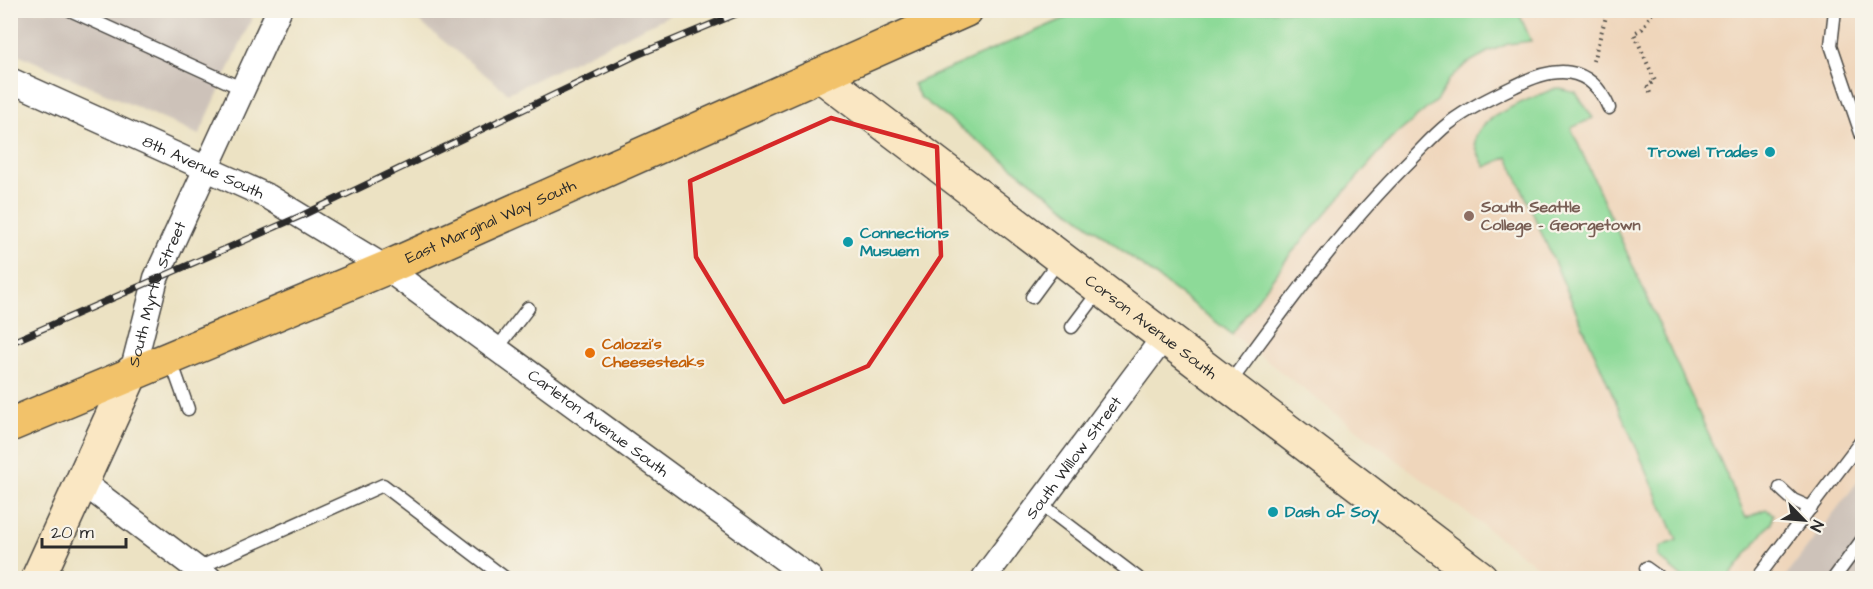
<svg xmlns="http://www.w3.org/2000/svg" width="1873" height="589" viewBox="0 0 1873 589" font-family="'Architects Daughter',sans-serif">
<style>
.built{fill:#efd6bb}
.industrial{fill:#cdc2b9}
.green{fill:#8dda98;stroke:#5c8262;stroke-width:1.5}
.lines{fill:none;stroke-linecap:round;stroke-linejoin:round}
.lane-casing{stroke:#484642;stroke-width:15}
.street-casing{stroke:#484642;stroke-width:27}
.secondary-casing{stroke:#484642;stroke-width:36}
.primary-casing{stroke:#484642;stroke-width:36}
.path{stroke:#484642;stroke-width:4;stroke-dasharray:1.5 4.5;stroke-linecap:butt}
.lane{stroke:#fff;stroke-width:12}
.street{stroke:#fff;stroke-width:24}
.secondary{stroke:#fae7c3;stroke-width:33}
.primary{stroke:#f2c26a;stroke-width:33}
.rail-casing{stroke:#2b2b2b;stroke-width:7}
.rail{stroke:#f7f3e8;stroke-width:4.5;stroke-dasharray:14;stroke-linecap:butt}
.marked{fill:none;stroke:#d62828;stroke-width:4.5;stroke-linejoin:round}
.culture-dot{fill:#0f9aa8;stroke:#f7f3e8;stroke-width:2}
.education-dot{fill:#8d6e63;stroke:#f7f3e8;stroke-width:2}
.food-dot{fill:#e8710a;stroke:#f7f3e8;stroke-width:2}
.labels{text-anchor:middle;dominant-baseline:central;stroke-width:4.5;stroke-linejoin:round;paint-order:stroke}
.culture-label{font-size:16px;font-weight:bold;fill:#0d838f;stroke:#f7f3e8;text-anchor:start}
.street-label{font-size:16px;fill:#2b2b2b;stroke:#f7f3e8}
.education-label{font-size:16px;font-weight:bold;fill:#785e54;stroke:#f7f3e8;text-anchor:start}
.food-label{font-size:16px;font-weight:bold;fill:#c56008;stroke:#f7f3e8;text-anchor:start}
</style>
<rect width="100%" height="100%" fill="#f7f3e8"/>
<filter id="ink" filterUnits="userSpaceOnUse"><feTurbulence type="fractalNoise" baseFrequency=".0167" numOctaves="2"/><feDisplacementMap in="SourceGraphic" scale="12" xChannelSelector="R" yChannelSelector="G"/><feConvolveMatrix kernelMatrix="1 2 1 2 8 2 1 2 1" color-interpolation-filters="sRGB"/></filter>
<filter id="wash" filterUnits="userSpaceOnUse"><feTurbulence type="fractalNoise" baseFrequency=".008" numOctaves="4" result="noise"/><feDisplacementMap in="SourceGraphic" scale="24" xChannelSelector="R" yChannelSelector="G"/><feGaussianBlur stdDeviation="1.35" result="paint"/><feColorMatrix in="noise" values="0 0 0 0 0 0 0 0 0 0 0 0 0 0 0 0 0 1.4 0 .05"/><feComposite in="paint" operator="in"/></filter>
<g filter="url(#wash)">
<rect width="100%" height="100%" fill="#ece2c3"/>
<!-- built -->
<polygon class="built" points="1082,11 1862,11 1862,476 1784,578 1552,578 920,97 913,84"/>
<!-- industrial -->
<g class="industrial">
<polygon points="11,11 255,11 199,135 11,51"/>
<polygon points="406,11 678,11 508,93"/>
<polygon points="1862,476 1862,578 1784,578"/>
</g>
<!-- green -->
<g class="green">
<polygon points="1082,11 1518,11 1531,41 1508,44 1488,52 1466,64 1449,80 1437,100 1390,140 1289,256 1232,334 920,97 913,84"/>
<path d="M1556,88L1576,93L1593,118L1571,128L1746,518L1766,509L1773,514L1771,523L1728,578H1683L1658,557L1660,547L1677,540L1508,157L1485,167C1481,159 1475,150 1475,141C1476,116 1536,97 1556,88Z"/>
</g>
</g>
<g filter="url(#ink)">
<g class="lines">
<!-- lane casing -->
<g class="lane-casing">
<g id="lane">
<polyline points="70,10 243,89"/>
<polyline points="1835,10 1831,45 1862,136"/>
<polyline points="1032,297 1060,259"/>
<polyline points="1072,327 1100,290"/>
<polyline points="496,350 528,308"/>
<polyline points="170,358 188,409"/>
<path d="M1229,384C1285,308 1341,229 1409,162C1422,149 1434,135 1448,124C1469,108 1492,97 1515,86C1554,66 1590,63 1609,108"/>
<polyline points="1780,488 1793,500 1811,508"/>
<polyline points="1041,504 1138,578"/>
<polyline points="1646,568 1660,578"/>
<polyline points="196,569 383,485 505,578"/>
<polyline points="1757,578 1862,440"/>
<polyline points="1834,578 1862,540"/>
</g>
</g>
<!-- street casing -->
<g class="street-casing">
<g id="street">
<path id="s1" d="M10,80L269,197L386,268L810,578"/>
<path id="s2" d="M132,372L156,278L279,10"/>
<polyline points="82,482 209,578"/>
<path id="s3" d="M984,578L1164,337"/>
</g>
</g>
<!-- secondary casing -->
<g class="secondary-casing">
<g id="secondary">
<path id="s4" d="M820,75L1481,578"/>
<polyline points="38,578 132,372"/>
</g>
</g>
<!-- primary casing -->
<g class="primary-casing">
<g id="primary">
<path id="s5" d="M10,425L386,268L966,10"/>
</g>
</g>
<!-- path -->
<g class="path">
<polyline points="1593,61 1608,10"/>
<polyline points="1650,93 1647,86 1655,81 1634,33 1642,29 1654,10"/>
</g>
<!-- lane -->
<use href="#lane" class="lane"/>
<!-- street -->
<use href="#street" class="street"/>
<!-- secondary -->
<use href="#secondary" class="secondary"/>
<!-- primary -->
<use href="#primary" class="primary"/>
<!-- rail casing -->
<g class="rail-casing">
<polyline id="rail" points="10,343 303,215 637,55 746,10"/>
</g>
<!-- rail -->
<use href="#rail" class="rail"/>
</g>
</g>
<!-- marked area -->
<path class="marked" d="M831,118L937,147L941,256L868,366L784,402L696,257L690,181Z"/>
<!-- markers -->
<g class="culture-dot">
<circle cx="1770" cy="152" r="6"/>
<circle cx="848" cy="242" r="6"/>
<circle cx="1273" cy="512" r="6"/>
</g>
<circle class="education-dot" cx="1469" cy="216" r="6"/>
<circle class="food-dot" cx="590" cy="353" r="6"/>
<g class="labels">
<!-- culture labels -->
<g class="culture-label">
<text x="1758" y="152" text-anchor="end">Trowel Trades</text>
<text x="860" y="233">Connections<tspan x="860" dy="18">Musuem</tspan></text>
<text x="1285" y="512">Dash of Soy</text>
</g>
<!-- street labels -->
<g class="street-label">
<text stroke="none"><textPath href="#s1" startOffset="212">8th Avenue South</textPath></text>
<text stroke="none"><textPath href="#s5" startOffset="522">East Marginal Way South</textPath></text>
<text stroke="none"><textPath href="#s2" startOffset="82">South Myrtle Street</textPath></text>
<text stroke="none"><textPath href="#s4" startOffset="416">Corson Avenue South</textPath></text>
<text stroke="none"><textPath href="#s1" startOffset="684">Carleton Avenue South</textPath></text>
<text stroke="none"><textPath href="#s3" startOffset="150">South Willow Street</textPath></text>
</g>
<!-- education labels -->
<g class="education-label">
<text x="1481" y="207">South Seattle<tspan x="1481" dy="18">College - Georgetown</tspan></text>
</g>
<!-- food labels -->
<g class="food-label">
<text x="602" y="344">Calozzi's<tspan x="602" dy="18">Cheesesteaks</tspan></text>
</g>
</g>
<!-- margin -->
<rect width="1873" height="589" fill="none" stroke="#f7f3e8" stroke-width="36"/>
<!-- north arrow -->
<g transform="translate(1804 520) rotate(115)" stroke="#f7f3e8" stroke-width="4.5" paint-order="stroke">
<path d="M0-4.5L10 22L0 15L-10 22Z" fill="#2b2b2b"/>
<text y="-9" font-size="16" font-weight="bold" text-anchor="middle" fill="#2b2b2b">N</text>
</g>
<!-- scale -->
<path d="M42 538v9h84v-9" fill="none" stroke="#2b2b2b" stroke-width="3"/>
<text x="51" y="538" font-size="18" fill="#2b2b2b" stroke="#f7f3e8" stroke-width="4.5" paint-order="stroke">20 m</text>
</svg>
